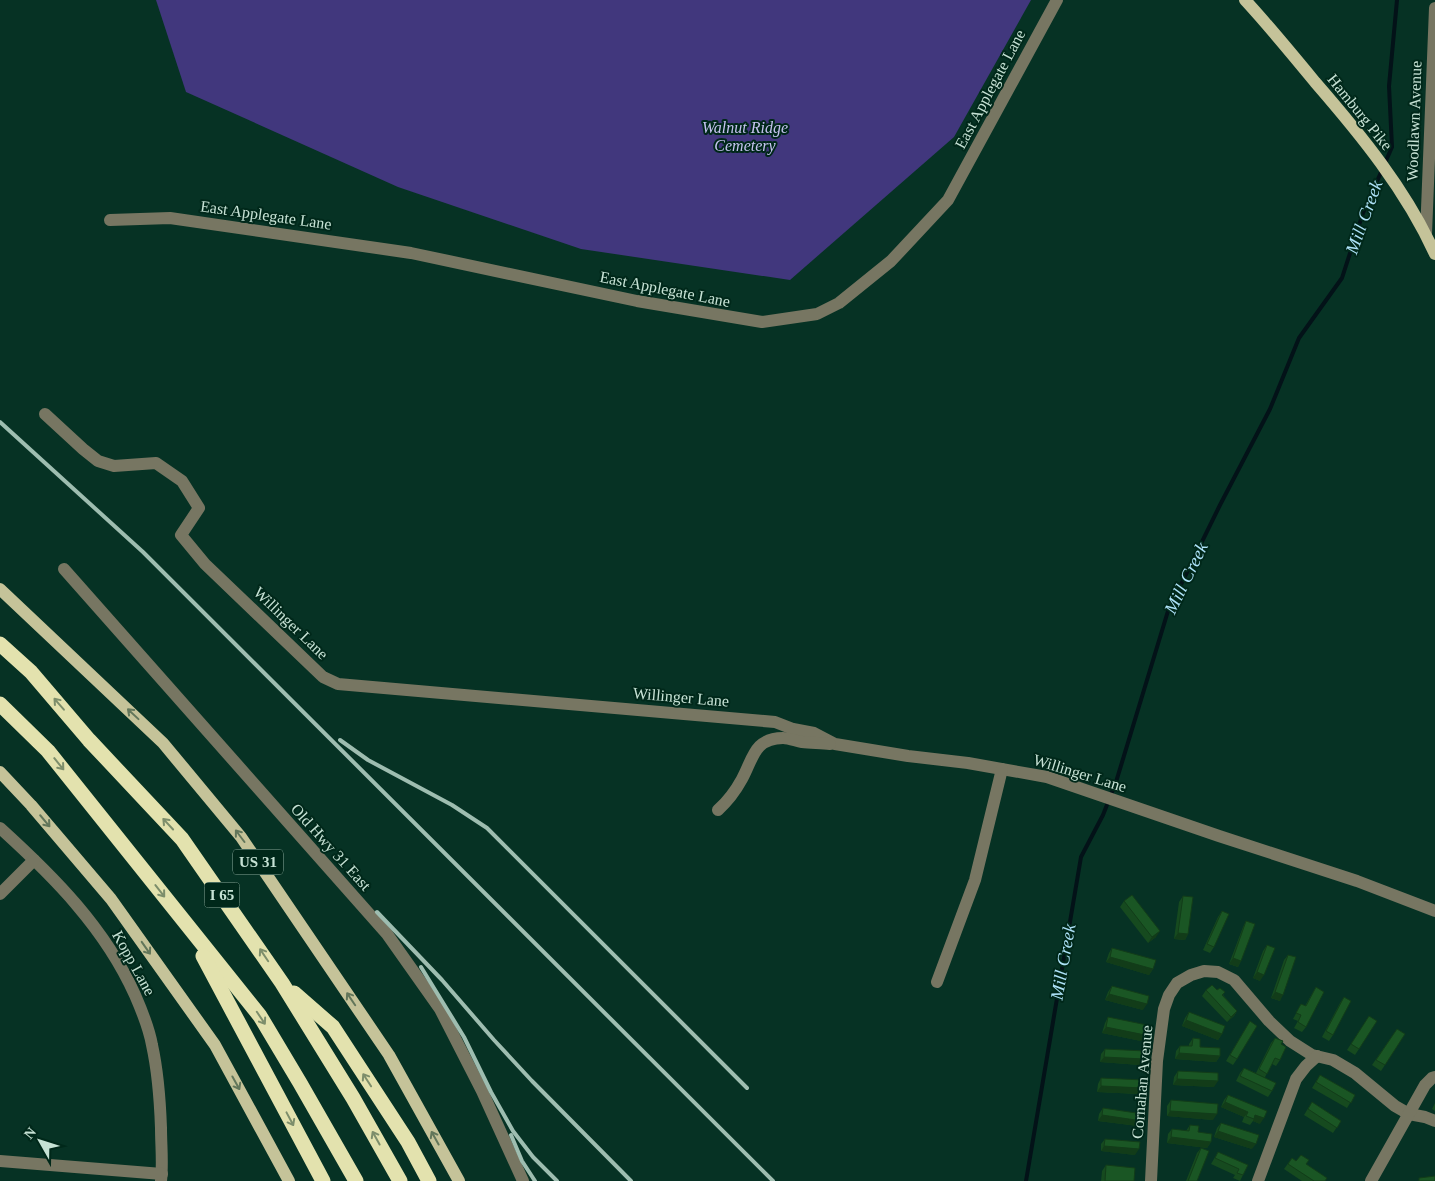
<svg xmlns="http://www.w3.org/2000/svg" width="1435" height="1181" viewBox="0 0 1435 1181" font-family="Georgia,serif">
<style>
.green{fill:#41377d}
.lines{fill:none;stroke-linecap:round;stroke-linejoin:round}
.stream{stroke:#031218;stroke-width:4}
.minor{stroke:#777662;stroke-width:12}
.major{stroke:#c5c399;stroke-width:12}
.highway{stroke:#e3e2ae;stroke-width:15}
.rail{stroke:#9ebdb0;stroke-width:4}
.wall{fill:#164a1f}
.shaded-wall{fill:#123c19}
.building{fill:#1a5624;stroke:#123c19}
.oneway{stroke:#7d8e6b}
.oneway2{stroke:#62765a}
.labels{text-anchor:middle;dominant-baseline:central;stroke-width:4;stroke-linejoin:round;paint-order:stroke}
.shield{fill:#00281a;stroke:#8baa9d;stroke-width:1}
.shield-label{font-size:15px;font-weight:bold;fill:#c6e2d5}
.street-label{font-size:16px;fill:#c6e2d5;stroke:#00281a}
.park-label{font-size:16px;font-style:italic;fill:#c5c3f0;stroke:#00281a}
.water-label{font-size:18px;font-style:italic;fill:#aee3f9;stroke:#00281a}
</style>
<rect width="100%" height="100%" fill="#063224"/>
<!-- green -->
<polygon class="green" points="156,0 1031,0 954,137 790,280 581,249 398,187 186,92"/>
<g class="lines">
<!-- stream -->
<g class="stream">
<polyline points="1385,163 1392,147 1389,86 1397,0"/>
<polyline points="1026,1181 1081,857 1103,815 1116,782 1168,611 1220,505 1270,409 1299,338 1342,278 1363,213 1382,170"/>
</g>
<!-- minor -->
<g class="minor">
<polyline points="110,220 170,218 411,253 637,301 762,322 817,314 839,303 891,261 948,200 1057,0"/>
<polyline points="1426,234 1435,8"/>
<polyline points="45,414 83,449 98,461 114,466 156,463 182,481 199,508 181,535 205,564 323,677 338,684 775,722 793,729 814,733 835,744 908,756 968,763 1047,777 1219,836 1357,881 1435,911"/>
<polyline points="64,569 387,934 440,1009 482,1091 523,1181"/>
<path d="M718,810C728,801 736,790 742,779C753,759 754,738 783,738C789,738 796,741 802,742C811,743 821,743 830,744"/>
<path d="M0,828C54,877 105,928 135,995C142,1011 149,1028 152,1045C158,1072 160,1100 161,1128C161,1146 163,1163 161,1181"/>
<polyline points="0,894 34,860"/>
<polyline points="937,982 975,880 1002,769"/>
<polyline points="0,1161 162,1174"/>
<polyline points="1151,1181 1157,1061 1164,1009 1169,995 1177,983 1191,975 1204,971 1218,972 1234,980 1269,1021 1290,1041 1312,1055 1333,1060 1355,1073 1395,1106 1409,1114 1425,1117 1435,1121"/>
<polyline points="1258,1181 1296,1079 1306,1066 1317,1056"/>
<polyline points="1371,1181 1425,1085 1432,1078 1435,1077"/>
</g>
<!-- major -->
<g class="major">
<path d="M1245,0C1269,26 1292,54 1315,82C1361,135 1406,190 1435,254"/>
<polyline points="0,589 163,743 241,837 389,1055 459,1181"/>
<polyline points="0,772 31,805 111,899 215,1045 289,1181"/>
</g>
<!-- highway -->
<g class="highway">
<polyline points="0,644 31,672 89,740 182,839 282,983 353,1098 400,1181"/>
<polyline points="0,704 48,751 260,1016 300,1083 356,1181"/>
<polyline points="203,956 323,1181"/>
<polyline points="294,993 333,1027 408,1142 429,1181"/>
</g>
<!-- rail -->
<g class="rail">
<polyline points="0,422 143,552 773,1181"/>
<polyline points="340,740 368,760 452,805 487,828 747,1088"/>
<polyline points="377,912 442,980 494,1040 532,1081 631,1181"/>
<polyline points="421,967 464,1037 491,1092 513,1131 533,1157 557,1181"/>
<polyline points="511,1135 522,1161 535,1181"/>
</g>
</g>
<!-- wall -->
<g class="wall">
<polygon points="1183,896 1188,934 1185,940 1174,939 1179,902"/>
<polygon points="1124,901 1156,937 1148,943 1120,907"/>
<polygon points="1222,911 1214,947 1210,953 1203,950 1218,917"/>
<polygon points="1246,921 1241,961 1238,967 1229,964 1243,927"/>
<polygon points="1267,945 1260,981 1253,978 1263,951"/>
<polygon points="1112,948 1153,969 1149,975 1106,962 1109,953"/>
<polygon points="1288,955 1280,1001 1271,998 1284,960"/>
<polygon points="1112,986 1143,1010 1105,1000 1108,992"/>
<polygon points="1316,987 1306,1027 1302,1032 1294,1028 1298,1021 1293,1019 1301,1004 1305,1006"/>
<polygon points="1206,990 1217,990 1225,992 1223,995 1237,1011 1234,1016 1227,1022 1202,996"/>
<polygon points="1344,997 1333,1035 1329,1041 1322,1037 1340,1003"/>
<polygon points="1189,1012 1222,1034 1218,1040 1182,1026 1185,1018"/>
<polygon points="1369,1016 1359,1049 1355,1055 1347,1050"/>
<polygon points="1108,1017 1141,1041 1102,1033 1105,1023"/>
<polygon points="1250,1021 1237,1059 1233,1065 1226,1061"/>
<polygon points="1397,1029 1405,1034 1381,1071 1372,1065"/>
<polygon points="1193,1038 1200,1047 1220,1056 1216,1062 1175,1059 1176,1051 1180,1046 1189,1046 1189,1044"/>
<polygon points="1275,1038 1281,1044 1280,1060 1276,1066 1272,1064 1265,1077 1272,1091 1268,1097 1236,1081 1240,1073 1244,1068 1256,1073 1271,1043"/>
<polygon points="1105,1049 1140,1065 1100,1062 1101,1054"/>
<polygon points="1178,1071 1214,1087 1173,1085 1174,1077"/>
<polygon points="1320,1075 1355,1095 1347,1108 1312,1088"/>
<polygon points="1101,1078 1139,1094 1097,1092 1098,1084"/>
<polygon points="1228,1095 1260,1124 1253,1121 1250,1125 1242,1122 1244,1117 1221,1107 1224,1100"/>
<polygon points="1171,1100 1213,1120 1167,1116 1167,1106"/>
<polygon points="1312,1102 1341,1121 1333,1133 1304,1115"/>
<polygon points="1435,1103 1435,1111 1432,1109"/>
<polygon points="1103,1108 1138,1126 1098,1121 1099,1114"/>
<polygon points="1221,1123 1252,1149 1214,1137 1217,1128"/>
<polygon points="1190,1125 1211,1142 1207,1148 1167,1143 1168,1134 1172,1129 1186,1131"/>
<polygon points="1105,1139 1135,1155 1101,1151 1101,1144"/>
<polygon points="1201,1148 1197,1181 1186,1181 1197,1153"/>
<polygon points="1218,1152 1248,1165 1240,1181 1233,1178 1235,1175 1211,1164"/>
<polygon points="1292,1158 1296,1161 1306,1164 1325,1181 1302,1181 1284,1169"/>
<polygon points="1106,1165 1134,1181 1101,1181 1102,1171"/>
</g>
<!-- shaded-wall -->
<g class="shaded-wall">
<polygon points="1160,931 1156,937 1148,943 1152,937"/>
<polygon points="1178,933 1188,934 1185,940 1174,939"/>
<polygon points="1110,957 1153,969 1149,975 1106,962"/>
<polygon points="1233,958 1241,961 1238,967 1229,964"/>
<polygon points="1257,972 1264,975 1260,981 1253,978"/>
<polygon points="1275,992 1283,995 1280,1001 1271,998"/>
<polygon points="1109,994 1147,1004 1143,1010 1105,1000"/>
<polygon points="1237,1011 1234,1016 1227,1022 1231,1017"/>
<polygon points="1186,1020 1222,1034 1218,1040 1182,1026"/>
<polygon points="1106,1027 1145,1035 1141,1041 1102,1033"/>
<polygon points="1179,1053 1220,1056 1216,1062 1175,1059"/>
<polygon points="1104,1057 1144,1059 1140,1065 1100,1062"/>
<polygon points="1177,1079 1218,1081 1214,1087 1173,1085"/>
<polygon points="1101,1086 1143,1088 1139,1094 1097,1092"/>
<polygon points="1225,1102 1248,1112 1244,1117 1221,1107"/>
<polygon points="1170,1111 1217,1114 1213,1120 1167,1116"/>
<polygon points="1102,1115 1142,1121 1138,1126 1098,1121"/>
<polygon points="1255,1115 1264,1118 1260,1124 1253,1121"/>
<polygon points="1218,1131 1256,1144 1252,1149 1214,1137"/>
<polygon points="1171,1137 1211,1142 1207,1148 1167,1143"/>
<polygon points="1104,1146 1139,1149 1135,1155 1101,1151"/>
</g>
<!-- building -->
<g class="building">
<polygon points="1132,895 1160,931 1152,937 1124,901"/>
<polygon points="1183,896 1193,897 1188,934 1178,933"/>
<polygon points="1222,911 1229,914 1214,947 1207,944"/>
<polygon points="1246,921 1255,924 1241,961 1233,958"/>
<polygon points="1267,945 1275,948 1264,975 1257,972"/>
<polygon points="1112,948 1156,960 1153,969 1110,957"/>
<polygon points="1288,955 1296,957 1283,995 1275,992"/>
<polygon points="1212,985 1217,990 1220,988 1225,992 1222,995 1237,1011 1231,1017 1206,990"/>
<polygon points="1112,986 1149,996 1147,1004 1109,994"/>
<polygon points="1316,987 1324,992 1306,1027 1298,1022 1301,1015 1296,1013 1301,1004 1306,1006"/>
<polygon points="1344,997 1351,1001 1333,1035 1326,1031"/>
<polygon points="1189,1012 1225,1026 1222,1034 1186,1020"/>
<polygon points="1369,1016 1377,1021 1359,1049 1351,1044"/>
<polygon points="1108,1017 1147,1025 1145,1035 1106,1027"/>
<polygon points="1250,1021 1257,1026 1237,1059 1230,1055"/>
<polygon points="1397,1029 1405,1034 1385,1065 1376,1060"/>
<polygon points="1193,1038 1200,1039 1200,1047 1220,1048 1220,1056 1179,1053 1180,1046 1192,1046"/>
<polygon points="1275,1038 1283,1041 1281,1044 1286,1047 1280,1060 1275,1058 1267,1074 1259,1069"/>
<polygon points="1105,1049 1145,1051 1144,1059 1104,1057"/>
<polygon points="1244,1068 1276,1083 1272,1091 1240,1076"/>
<polygon points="1178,1071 1218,1073 1218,1081 1177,1079"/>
<polygon points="1320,1075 1355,1095 1351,1103 1316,1082"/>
<polygon points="1101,1078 1144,1080 1143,1088 1101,1086"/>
<polygon points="1228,1095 1267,1111 1264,1118 1255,1115 1254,1119 1246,1116 1248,1112 1225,1102"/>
<polygon points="1171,1100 1218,1104 1217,1114 1170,1111"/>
<polygon points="1312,1102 1341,1121 1337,1128 1308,1109"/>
<polygon points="1103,1108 1143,1114 1142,1121 1102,1115"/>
<polygon points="1221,1123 1259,1135 1256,1144 1218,1131"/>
<polygon points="1190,1125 1199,1126 1198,1132 1212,1134 1211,1142 1171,1137 1172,1129 1189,1131"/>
<polygon points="1105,1139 1140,1142 1139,1149 1104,1146"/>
<polygon points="1201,1148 1209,1151 1197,1181 1188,1181"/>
<polygon points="1218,1152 1248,1165 1243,1175 1237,1173 1239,1169 1215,1158"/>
<polygon points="1301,1155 1309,1160 1306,1164 1327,1178 1325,1181 1314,1181 1288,1164 1292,1158 1296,1161"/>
<polygon points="1106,1165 1135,1168 1134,1181 1105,1181"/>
<polygon points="1435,1176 1435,1181 1419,1181 1419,1178"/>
</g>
<!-- one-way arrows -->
<defs><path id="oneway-shaft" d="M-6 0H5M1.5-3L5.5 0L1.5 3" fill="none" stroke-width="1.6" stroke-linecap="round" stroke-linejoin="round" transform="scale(1.25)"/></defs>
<g class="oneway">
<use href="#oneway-shaft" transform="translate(59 704) rotate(-131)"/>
<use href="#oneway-shaft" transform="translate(59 764) rotate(51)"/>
<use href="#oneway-shaft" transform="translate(168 824) rotate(-133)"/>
<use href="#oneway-shaft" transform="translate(160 891) rotate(52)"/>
<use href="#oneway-shaft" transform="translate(264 955) rotate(-124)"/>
<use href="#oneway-shaft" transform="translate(261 1018) rotate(56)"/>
<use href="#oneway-shaft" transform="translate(367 1080) rotate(-123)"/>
<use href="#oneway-shaft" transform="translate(290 1119) rotate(62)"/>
<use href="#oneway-shaft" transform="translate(376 1138) rotate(-119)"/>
</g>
<g class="oneway2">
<use href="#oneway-shaft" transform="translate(133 714) rotate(-137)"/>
<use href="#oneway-shaft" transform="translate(45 821) rotate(50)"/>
<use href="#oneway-shaft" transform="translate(240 836) rotate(-127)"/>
<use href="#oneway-shaft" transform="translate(146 948) rotate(55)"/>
<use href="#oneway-shaft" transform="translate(351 999) rotate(-124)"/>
<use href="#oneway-shaft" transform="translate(236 1083) rotate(61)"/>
<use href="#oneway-shaft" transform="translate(435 1138) rotate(-119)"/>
</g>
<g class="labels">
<!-- shield labels -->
<g class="shield">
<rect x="233" y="849.5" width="50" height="25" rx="4"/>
<rect x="204.5" y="882.5" width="35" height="25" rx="4"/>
</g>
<g class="shield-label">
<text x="258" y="862">US 31</text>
<text x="222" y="895">I 65</text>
</g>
<!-- street labels -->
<g class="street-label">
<text transform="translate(990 89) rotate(-62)">East Applegate Lane</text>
<text transform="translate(1360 112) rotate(51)">Hamburg Pike</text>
<text transform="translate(1414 121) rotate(-88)">Woodlawn Avenue</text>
<text transform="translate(266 215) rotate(8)">East Applegate Lane</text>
<text transform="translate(665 289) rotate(11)">East Applegate Lane</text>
<text transform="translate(291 623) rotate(44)">Willinger Lane</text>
<text transform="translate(681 697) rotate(5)">Willinger Lane</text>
<text transform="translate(1080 773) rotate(17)">Willinger Lane</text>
<text transform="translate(331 847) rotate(48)">Old Hwy 31 East</text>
<text transform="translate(134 963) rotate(61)">Kopp Lane</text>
<text transform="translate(1142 1082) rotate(-85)">Cornahan Avenue</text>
</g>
<!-- park labels -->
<g class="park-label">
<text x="745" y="127">Walnut Ridge<tspan x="745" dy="18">Cemetery</tspan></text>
</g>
<!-- water labels -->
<g class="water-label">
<text transform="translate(1364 217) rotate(-70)">Mill Creek</text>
<text transform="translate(1186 578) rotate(-64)">Mill Creek</text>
<text transform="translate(1063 962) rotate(-80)">Mill Creek</text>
</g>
</g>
<!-- north arrow -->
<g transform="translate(40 1141) rotate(309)" stroke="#00281a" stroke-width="4" paint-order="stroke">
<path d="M0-4L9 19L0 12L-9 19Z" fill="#c6e2d5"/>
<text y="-8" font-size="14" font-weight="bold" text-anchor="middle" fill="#c6e2d5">N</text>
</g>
</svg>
